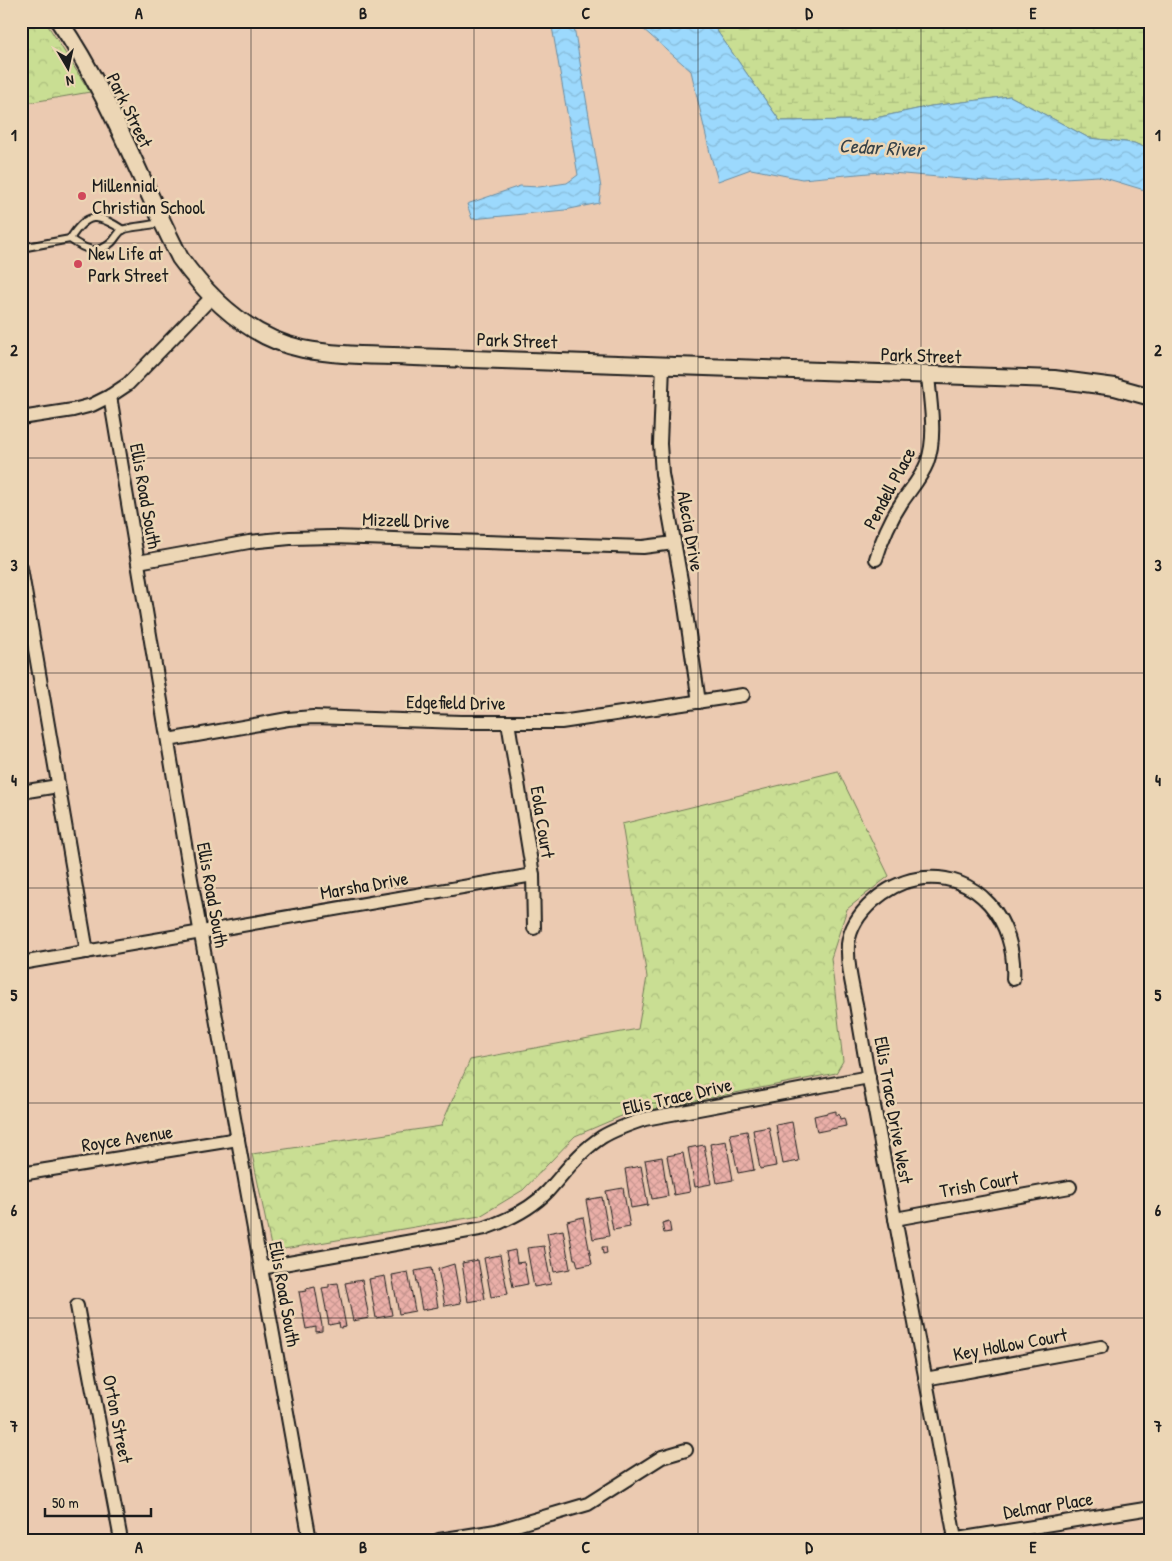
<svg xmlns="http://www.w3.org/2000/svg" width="1172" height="1561" viewBox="0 0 1172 1561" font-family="'Patrick Hand',sans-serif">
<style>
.forest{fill:url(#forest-crowns);stroke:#727d58}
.wetland{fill:url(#wetland-marsh);stroke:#727d58}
.water{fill:url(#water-waves);stroke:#698da3}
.building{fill:url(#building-cross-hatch);stroke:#1c1c1c}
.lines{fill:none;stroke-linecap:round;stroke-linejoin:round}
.service-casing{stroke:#1c1c1c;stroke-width:10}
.minor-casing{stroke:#1c1c1c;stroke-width:16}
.tertiary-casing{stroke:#1c1c1c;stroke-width:20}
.service{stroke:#ecd6b5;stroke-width:6}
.minor{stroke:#ecd6b5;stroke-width:12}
.tertiary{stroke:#ecd6b5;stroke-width:16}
.grid{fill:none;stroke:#1c1c1c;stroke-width:1;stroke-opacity:0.55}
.poi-dot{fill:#d1495b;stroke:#ecd6b5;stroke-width:2}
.labels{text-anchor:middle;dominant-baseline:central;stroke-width:5;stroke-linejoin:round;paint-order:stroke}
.street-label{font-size:19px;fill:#1c1c1c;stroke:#ecd6b5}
.poi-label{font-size:19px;fill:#1c1c1c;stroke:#ecd6b5;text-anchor:start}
.water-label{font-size:20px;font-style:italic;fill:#364249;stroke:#ecd6b5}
.neatline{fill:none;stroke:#1c1c1c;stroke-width:2}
.grid-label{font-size:16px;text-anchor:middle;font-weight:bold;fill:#1c1c1c}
</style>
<defs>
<pattern id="forest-crowns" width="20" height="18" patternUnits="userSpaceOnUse" patternTransform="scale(1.25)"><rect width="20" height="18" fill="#c9de93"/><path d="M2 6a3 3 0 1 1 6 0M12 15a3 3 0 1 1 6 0" fill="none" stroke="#acbe7e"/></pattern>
<pattern id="wetland-marsh" width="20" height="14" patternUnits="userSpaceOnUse" patternTransform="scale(1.25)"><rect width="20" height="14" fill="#c9de93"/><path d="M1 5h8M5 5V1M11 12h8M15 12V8" fill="none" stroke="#acbe7e"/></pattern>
<pattern id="water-waves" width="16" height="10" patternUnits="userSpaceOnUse" patternTransform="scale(1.25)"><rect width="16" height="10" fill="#9cd9fd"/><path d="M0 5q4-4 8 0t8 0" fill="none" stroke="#86bad8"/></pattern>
<pattern id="building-cross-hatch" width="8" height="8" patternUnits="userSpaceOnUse" patternTransform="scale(1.25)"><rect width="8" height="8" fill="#eaafa8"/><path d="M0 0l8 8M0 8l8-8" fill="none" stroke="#c89690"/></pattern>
</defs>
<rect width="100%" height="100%" fill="#ebcab1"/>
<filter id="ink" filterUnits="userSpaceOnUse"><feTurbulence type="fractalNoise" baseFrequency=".02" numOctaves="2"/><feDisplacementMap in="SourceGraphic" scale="10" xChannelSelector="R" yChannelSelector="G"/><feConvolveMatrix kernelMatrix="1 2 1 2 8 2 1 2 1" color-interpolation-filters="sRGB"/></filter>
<g filter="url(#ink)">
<!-- forest -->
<g class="forest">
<polygon points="21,21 45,21 90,92 21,104"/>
<polygon points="838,771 889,876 847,909 831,958 843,1061 836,1073 624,1115 575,1136 523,1190 480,1216 272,1251 252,1154 441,1126 470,1060 638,1029 647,977 622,824"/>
</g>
<!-- wetland -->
<polygon class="wetland" points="710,21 1151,21 1151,150 1134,143 1089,138 1010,96 931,106 866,120 780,121"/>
<!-- water -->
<g class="water">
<polygon points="551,21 573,21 601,188 599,203 565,210 472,219 467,204 520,186 539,187 567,183 578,175"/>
<polygon points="634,21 710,21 780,121 866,120 931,106 1010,96 1089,138 1134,143 1151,150 1151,192 1098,176 997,182 880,172 802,179 751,169 718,181 710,153 691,71"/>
</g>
<!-- building -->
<g class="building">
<polygon points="836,1111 836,1115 839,1114 840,1119 844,1118 846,1126 817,1132 814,1116"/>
<polygon points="792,1122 799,1161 783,1164 776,1125"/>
<polygon points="769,1127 776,1166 760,1169 753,1130"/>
<polygon points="747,1131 754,1170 738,1173 730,1134"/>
<polygon points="726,1141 733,1180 717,1183 710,1144"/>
<polygon points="704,1145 711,1184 695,1187 688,1148"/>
<polygon points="683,1153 690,1192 674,1195 667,1156"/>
<polygon points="662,1157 668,1196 652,1199 645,1160"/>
<polygon points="641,1166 648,1205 631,1208 625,1169"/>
<polygon points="623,1188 630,1227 613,1230 606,1191"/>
<polygon points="602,1197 609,1236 593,1239 586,1200"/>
<polygon points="583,1217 592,1264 578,1267 576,1259 574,1259 567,1221"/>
<polygon points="669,1221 671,1232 664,1233 662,1223"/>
<polygon points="563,1230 570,1269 554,1272 547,1233"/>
<polygon points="544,1246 551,1284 534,1287 527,1248"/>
<polygon points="602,1247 606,1247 607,1253 603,1254"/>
<polygon points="515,1250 517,1263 524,1262 528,1284 513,1287 506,1252"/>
<polygon points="500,1255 508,1294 491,1297 484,1258"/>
<polygon points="478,1260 485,1299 468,1302 462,1263"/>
<polygon points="454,1264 461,1303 445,1306 438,1269"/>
<polygon points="431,1268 438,1307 422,1310 415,1271"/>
<polygon points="408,1272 415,1311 399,1314 392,1275"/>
<polygon points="385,1276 392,1315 376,1318 369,1279"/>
<polygon points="362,1280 369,1318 353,1321 345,1283"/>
<polygon points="338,1283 346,1327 340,1328 339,1323 329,1325 322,1288 329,1287 329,1284"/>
<polygon points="315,1287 322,1326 322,1331 316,1332 316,1327 306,1329 299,1292 307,1291 306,1289"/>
</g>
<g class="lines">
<!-- service casing -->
<g class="service-casing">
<g id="service">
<path d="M70,239C87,212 97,213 123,230"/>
<path d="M21,248L70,239C84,249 97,256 112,242C115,239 118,233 122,230C128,227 153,225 161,223"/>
</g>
</g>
<!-- minor casing -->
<g class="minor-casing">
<g id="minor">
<polyline points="663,365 660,444 662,474 682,586 699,702"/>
<polyline points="110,396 189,868 310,1540"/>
<polyline points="21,418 73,410 92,405 110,396 128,384 212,297"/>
<path d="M876,559C882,539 890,520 902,502C910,490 921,478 927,463C937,436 930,403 928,375"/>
<polyline points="138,562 249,542 290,538 333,537 643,547 674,543"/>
<polyline points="21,568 87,952"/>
<polyline points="508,722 533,875 534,928"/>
<polyline points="168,740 288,719 313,717 461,722 561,722 743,695"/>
<polyline points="21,792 58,786"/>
<polyline points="21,963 533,875"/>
<polyline points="21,1174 238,1139"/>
<polyline points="895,1219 1070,1187"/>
<path d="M261,1268L485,1228C508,1220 531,1209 548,1191C565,1172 580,1151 602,1137C615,1129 630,1124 645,1119L869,1077"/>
<polyline points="77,1306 121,1540"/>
<polyline points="925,1379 1101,1347"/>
<path d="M955,1539C930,1396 901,1254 875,1111C868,1076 862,1040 856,1004C852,985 847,964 848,944C852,912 887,884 917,879C978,869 1017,922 1013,979"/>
<polyline points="439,1540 496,1531 588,1504 662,1457 686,1450"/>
<polyline points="951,1540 1151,1508"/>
</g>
</g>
<!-- tertiary casing -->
<g class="tertiary-casing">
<path id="tertiary" d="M59,21C109,94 140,180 180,258C211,301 250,338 303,349C339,356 377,355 414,357L1054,379L1115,387L1151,397"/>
</g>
<!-- service -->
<use href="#service" class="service"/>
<!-- minor -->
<use href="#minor" class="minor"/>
<!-- tertiary -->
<use href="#tertiary" class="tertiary"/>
</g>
</g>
<!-- grid -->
<path class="grid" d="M251,21V1540M474,21V1540M698,21V1540M921,21V1540M21,243H1151M21,458H1151M21,673H1151M21,888H1151M21,1103H1151M21,1318H1151"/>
<!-- markers -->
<g class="poi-dot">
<circle cx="82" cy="196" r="5"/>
<circle cx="78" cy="264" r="5"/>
</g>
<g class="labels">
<!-- street labels -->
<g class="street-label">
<text transform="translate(130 110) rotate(64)">Park Street</text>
<text transform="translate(517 340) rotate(2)">Park Street</text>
<text transform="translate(921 355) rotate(2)">Park Street</text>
<text transform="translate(889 488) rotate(-62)">Pendell Place</text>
<text transform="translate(146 496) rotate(80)">Ellis Road South</text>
<text transform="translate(406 520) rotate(2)">Mizzell Drive</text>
<text transform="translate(691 531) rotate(80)">Alecia Drive</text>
<text transform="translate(456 702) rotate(1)">Edgefield Drive</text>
<text transform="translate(543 822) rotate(81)">Eola Court</text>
<text transform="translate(364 885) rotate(-10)">Marsha Drive</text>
<text transform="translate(213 895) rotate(80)">Ellis Road South</text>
<text transform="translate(677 1096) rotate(-13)">Ellis Trace Drive</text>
<text transform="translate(894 1110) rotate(80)">Ellis Trace Drive West</text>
<text transform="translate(127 1138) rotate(-9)">Royce Avenue</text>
<text transform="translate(979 1184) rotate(-10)">Trish Court</text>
<text transform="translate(285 1294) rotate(80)">Ellis Road South</text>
<text transform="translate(1010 1344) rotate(-10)">Key Hollow Court</text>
<text transform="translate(118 1419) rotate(79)">Orton Street</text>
<text transform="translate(1048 1505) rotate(-9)">Delmar Place</text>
</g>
<!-- poi labels -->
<g class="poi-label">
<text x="92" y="185">Millennial<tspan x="92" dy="22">Christian School</tspan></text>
<text x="88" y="253">New Life at<tspan x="88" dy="22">Park Street</tspan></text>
</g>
<!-- water labels -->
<g class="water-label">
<text transform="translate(881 147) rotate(3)">Cedar River</text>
</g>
</g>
<!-- margin -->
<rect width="1172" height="1561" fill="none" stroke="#ecd6b5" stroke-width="55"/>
<!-- north arrow -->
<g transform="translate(68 68) rotate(171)" stroke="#ecd6b5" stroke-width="4" paint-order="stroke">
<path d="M0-4L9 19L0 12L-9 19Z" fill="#1c1c1c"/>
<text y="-8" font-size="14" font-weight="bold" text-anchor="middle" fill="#1c1c1c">N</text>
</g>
<!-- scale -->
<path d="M45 1508v8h106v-8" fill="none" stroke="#1c1c1c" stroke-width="2.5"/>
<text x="52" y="1508" font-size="15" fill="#1c1c1c" stroke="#ecd6b5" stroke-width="4" paint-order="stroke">50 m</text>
<rect x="28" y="28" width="1116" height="1506" class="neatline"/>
<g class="grid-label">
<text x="139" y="19">A</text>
<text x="363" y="19">B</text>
<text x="586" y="19">C</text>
<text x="809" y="19">D</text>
<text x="1033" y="19">E</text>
<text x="14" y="141">1</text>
<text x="1158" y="141">1</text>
<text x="14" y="356">2</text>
<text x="1158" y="356">2</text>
<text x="14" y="571">3</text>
<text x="1158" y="571">3</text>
<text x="14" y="786">4</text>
<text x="1158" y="786">4</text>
<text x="14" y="1001">5</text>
<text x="1158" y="1001">5</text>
<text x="14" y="1216">6</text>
<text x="1158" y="1216">6</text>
<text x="14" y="1432">7</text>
<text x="1158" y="1432">7</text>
<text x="139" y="1553">A</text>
<text x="363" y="1553">B</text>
<text x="586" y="1553">C</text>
<text x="809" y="1553">D</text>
<text x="1033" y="1553">E</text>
</g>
</svg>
